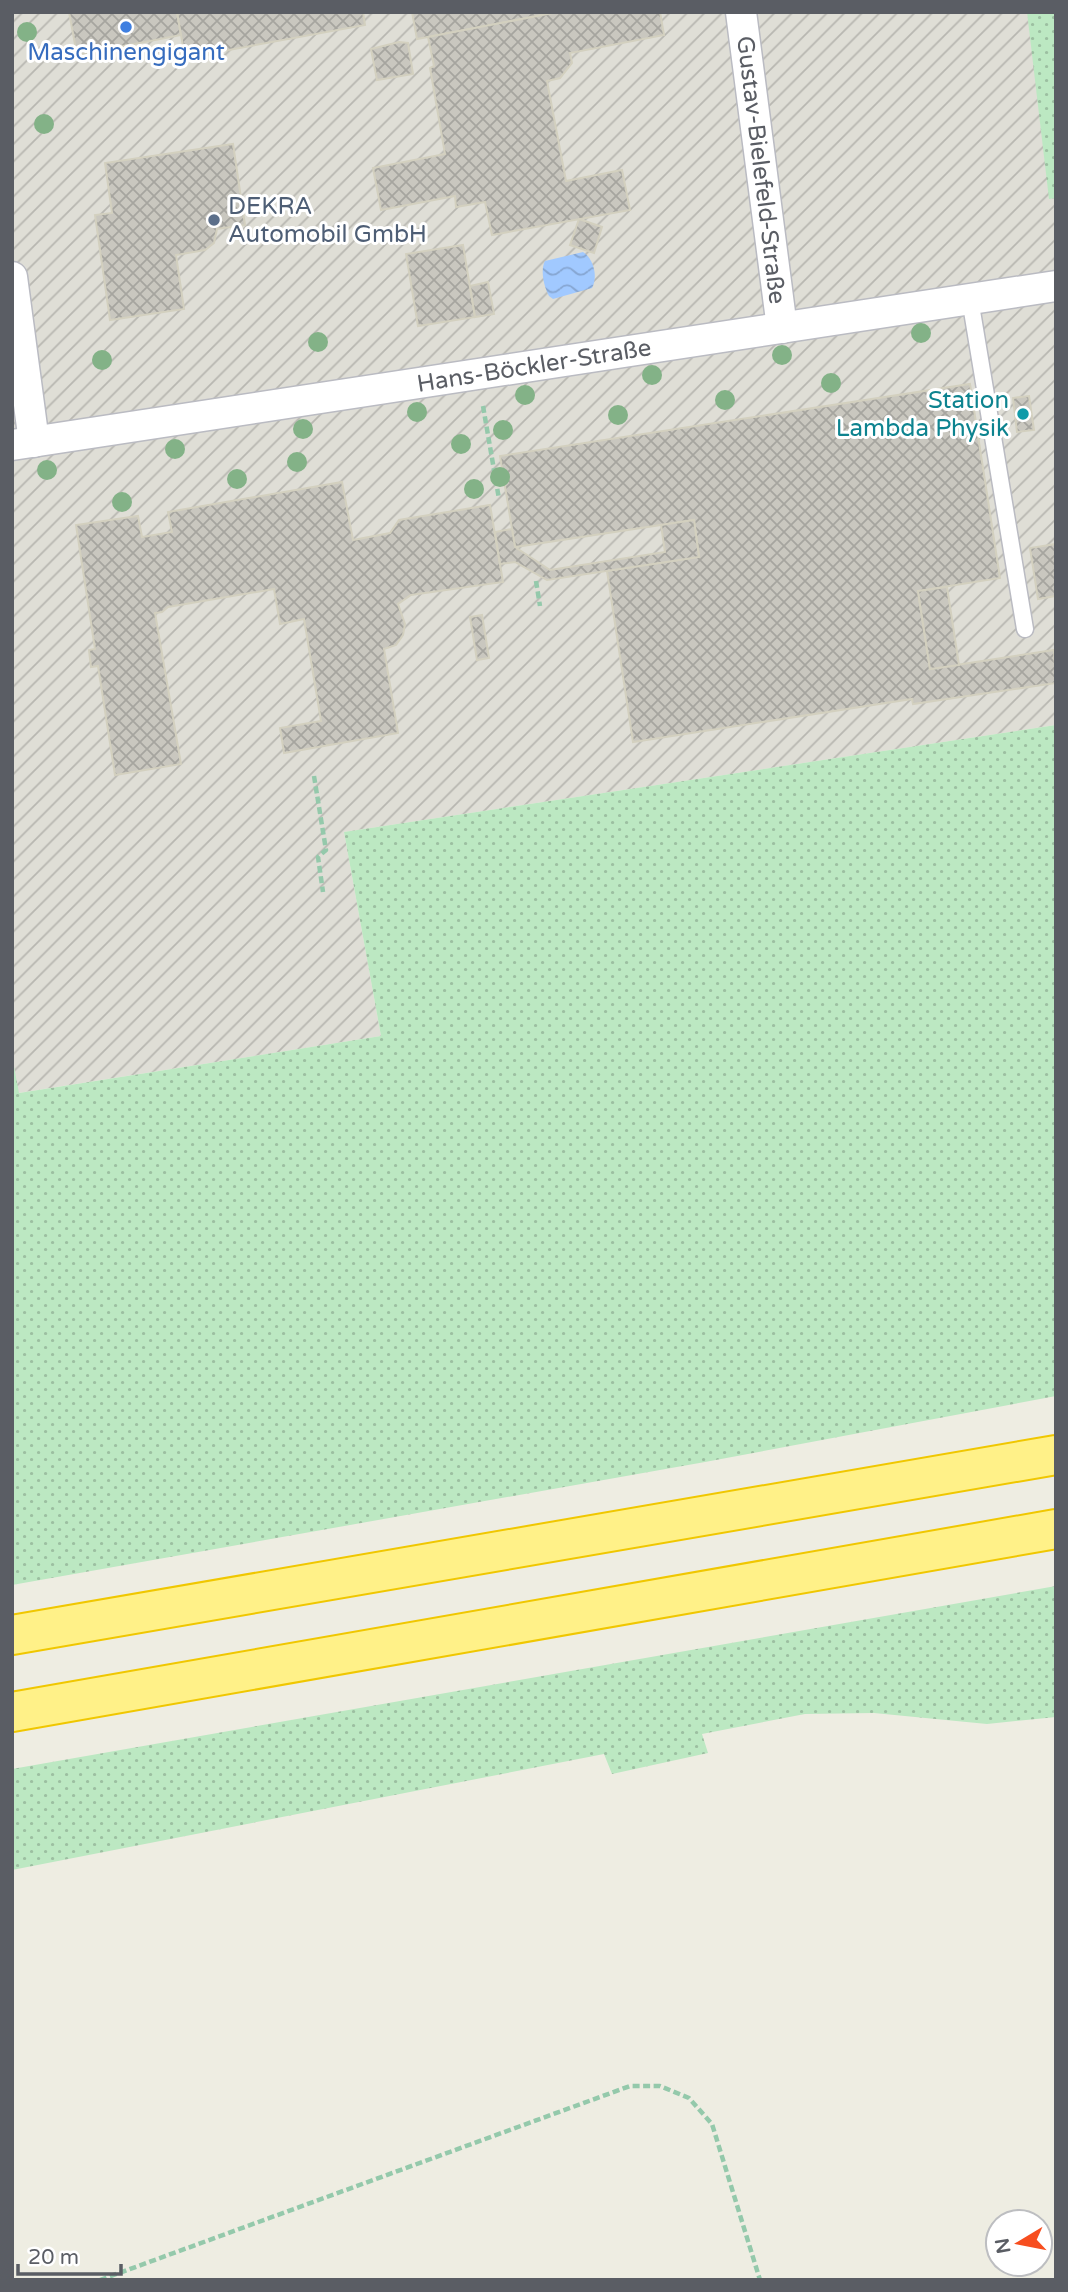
<svg xmlns="http://www.w3.org/2000/svg" width="1068" height="2292" viewBox="0 0 1068 2292" font-family="'Varela Round',sans-serif">
<style>
.industrial{fill:url(#industrial-furrows)}
.grass{fill:url(#grass-dots)}
.water{fill:url(#water-waves)}
.building{fill:url(#building-cross-hatch);stroke:#d3d0bf;stroke-width:2}
.lines{fill:none;stroke-linecap:round;stroke-linejoin:round}
.lane-casing{stroke:#babbc2;stroke-width:19}
.street-casing{stroke:#babbc2;stroke-width:33}
.highway-casing{stroke:#f0c700;stroke-width:42}
.path{stroke:#94c9ab;stroke-width:4.5;stroke-dasharray:7 3.5;stroke-linecap:butt}
.lane{stroke:#fff;stroke-width:16}
.street{stroke:#fff;stroke-width:30}
.highway{stroke:#fff188;stroke-width:38}
.tree{fill:#83b287}
.shop-dot{fill:#3f7fe0;stroke:#fff;stroke-width:2.5}
.service-dot{fill:#5c6f8a;stroke:#fff;stroke-width:2.5}
.culture-dot{fill:#0f9aa8;stroke:#fff;stroke-width:2.5}
.labels{text-anchor:middle;dominant-baseline:central;stroke-width:6;stroke-linejoin:round;paint-order:stroke}
.shop-label{font-size:24px;fill:#366cbe;stroke:#fff}
.street-label{font-size:24px;fill:#5a5d64;stroke:#fff}
.service-label{font-size:24px;fill:#4e5e75;stroke:#fff;text-anchor:start}
.culture-label{font-size:24px;fill:#0d838f;stroke:#fff;text-anchor:end}
</style>
<defs>
<pattern id="industrial-furrows" width="10" height="10" patternUnits="userSpaceOnUse" patternTransform="scale(1.75)"><rect width="10" height="10" fill="#dfded6"/><path d="M-1 1l2-2M0 10L10 0M9 11l2-2" fill="none" stroke="#b8b7b1"/></pattern>
<pattern id="grass-dots" width="8" height="8" patternUnits="userSpaceOnUse" patternTransform="scale(1.75)"><rect width="8" height="8" fill="#bce8c2"/><path d="M2 2h.1M6 6h.1" fill="none" stroke="#9cbfa1" stroke-width="1.8" stroke-linecap="round"/></pattern>
<pattern id="water-waves" width="16" height="10" patternUnits="userSpaceOnUse" patternTransform="scale(1.75)"><rect width="16" height="10" fill="#a1c9ff"/><path d="M0 5q4-4 8 0t8 0" fill="none" stroke="#86a6d2"/></pattern>
<pattern id="building-cross-hatch" width="8" height="8" patternUnits="userSpaceOnUse" patternTransform="scale(1.75)"><rect width="8" height="8" fill="#c9c7bf"/><path d="M0 0l8 8M0 8l8-8" fill="none" stroke="#a6a59f"/></pattern>
</defs>
<rect width="100%" height="100%" fill="#eeede2"/>
<!-- industrial -->
<polygon class="industrial" points="12,12 1056,12 1056,725 344,832 381,1036 18,1093 12,1056"/>
<!-- grass -->
<g class="grass">
<polygon points="1027,12 1056,12 1056,198 1049,199"/>
<polygon points="1056,725 1056,1396 705,1462 12,1585 12,1056 19,1093 381,1036 344,832"/>
<polygon points="1056,1586 1056,1717 987,1724 874,1713 805,1714 702,1734 708,1753 612,1774 604,1754 12,1870 12,1769"/>
</g>
<!-- water -->
<path class="water" d="M583,252C594,259 598,277 592,288L553,299L549,296C544,287 540,270 545,261Z"/>
<!-- building -->
<g class="building">
<polygon points="69,12 177,12 181,35 77,55"/>
<polygon points="177,12 363,12 365,25 185,58"/>
<polygon points="412,12 558,12 417,39"/>
<polygon points="558,12 660,12 664,35 570,53 572,63 560,78 547,81 566,181 622,170 630,210 492,235 485,202 456,207 455,196 381,210 373,168 445,154 430,68 434,66 428,37"/>
<polygon points="399,42 408,43 413,74 377,80 371,49"/>
<polygon points="233,144 245,225 217,229 214,243 205,250 176,255 184,309 110,320 95,215 112,213 105,163"/>
<polygon points="579,219 602,227 594,253 570,245"/>
<polygon points="463,245 475,317 418,326 406,254"/>
<polygon points="488,282 494,314 475,317 470,286"/>
<polygon points="970,384 1000,578 918,591 930,669 1054,650 1056,683 913,704 912,699 633,742 607,571 699,557 694,520 515,547 500,456"/>
<polygon points="1029,396 1034,430 1017,432 1013,398"/>
<polygon points="342,482 353,540 390,533 399,520 490,505 503,582 411,595 398,604 405,624 403,635 396,645 384,649 398,733 284,753 280,728 321,721 304,619 280,624 274,589 168,607 162,612 155,613 181,764 115,775 98,666 91,667 89,650 95,649 76,525 138,516 142,537 172,532 168,512"/>
<polygon points="694,520 699,557 547,580 515,562 500,564 495,532 512,529 515,547 550,570 665,552 661,525"/>
<polygon points="1056,544 1056,596 1038,599 1030,548"/>
<polygon points="947,587 959,665 930,669 918,591"/>
<polygon points="482,615 489,658 477,660 470,617"/>
</g>
<g class="lines">
<!-- lane casing -->
<g class="lane-casing">
<polyline id="lane" points="970,299 1025,629"/>
</g>
<!-- street casing -->
<g class="street-casing">
<g id="street">
<polyline points="741,12 782,328"/>
<polyline points="12,277 34,442"/>
<polyline points="12,445 1056,286"/>
</g>
</g>
<!-- highway casing -->
<g class="highway-casing">
<g id="highway">
<polyline points="12,1635 1056,1455"/>
<polyline points="12,1712 1056,1529"/>
</g>
</g>
<!-- path -->
<g class="path">
<polyline points="483,406 499,499"/>
<polyline points="536,581 540,606"/>
<polyline points="314,776 326,850 318,857 323,892"/>
<polyline points="100,2280 630,2086 660,2086 689,2098 712,2124 760,2280"/>
</g>
<!-- lane -->
<use href="#lane" class="lane"/>
<!-- street -->
<use href="#street" class="street"/>
<!-- highway -->
<use href="#highway" class="highway"/>
</g>
<!-- trees -->
<g class="tree">
<circle cx="27" cy="32" r="10"/>
<circle cx="44" cy="124" r="10"/>
<circle cx="921" cy="333" r="10"/>
<circle cx="318" cy="342" r="10"/>
<circle cx="782" cy="355" r="10"/>
<circle cx="102" cy="360" r="10"/>
<circle cx="652" cy="375" r="10"/>
<circle cx="831" cy="383" r="10"/>
<circle cx="525" cy="395" r="10"/>
<circle cx="725" cy="400" r="10"/>
<circle cx="417" cy="412" r="10"/>
<circle cx="618" cy="415" r="10"/>
<circle cx="303" cy="429" r="10"/>
<circle cx="503" cy="430" r="10"/>
<circle cx="461" cy="444" r="10"/>
<circle cx="175" cy="449" r="10"/>
<circle cx="297" cy="462" r="10"/>
<circle cx="47" cy="470" r="10"/>
<circle cx="500" cy="477" r="10"/>
<circle cx="237" cy="479" r="10"/>
<circle cx="474" cy="489" r="10"/>
<circle cx="122" cy="502" r="10"/>
</g>
<!-- markers -->
<circle class="shop-dot" cx="126" cy="27" r="7"/>
<circle class="service-dot" cx="214" cy="220" r="7"/>
<circle class="culture-dot" cx="1023" cy="414" r="7"/>
<g class="labels">
<!-- shop labels -->
<g class="shop-label">
<text x="126" y="52">Maschinengigant</text>
</g>
<!-- street labels -->
<g class="street-label">
<text transform="translate(761 170) rotate(83)">Gustav-Bielefeld-Straße</text>
<text transform="translate(534 366) rotate(-9)">Hans-Böckler-Straße</text>
</g>
<!-- service labels -->
<g class="service-label">
<text x="228" y="206">DEKRA<tspan x="228" dy="28">Automobil GmbH</tspan></text>
</g>
<!-- culture labels -->
<g class="culture-label">
<text x="1009" y="400">Station<tspan x="1009" dy="28">Lambda Physik</tspan></text>
</g>
</g>
<!-- border -->
<rect width="1068" height="2292" fill="none" stroke="#5a5d64" stroke-width="28"/>
<!-- north arrow -->
<g transform="translate(1019 2243) rotate(260)"><circle r="33" fill="#ffffff" stroke="#bdbec1" stroke-width="2"/>
<path d="M0-5L12 26L0 18L-12 26Z" fill="#f74e1f"/>
<text y="-10" font-size="19" font-weight="bold" text-anchor="middle" fill="#5a5d64">N</text>
</g>
<!-- scale -->
<path d="M18 2264v10h103v-10" fill="none" stroke="#5a5d64" stroke-width="3.5"/>
<text x="28" y="2264" font-size="21" fill="#5a5d64" stroke="#ffffff" stroke-width="5" paint-order="stroke">20 m</text>
</svg>
